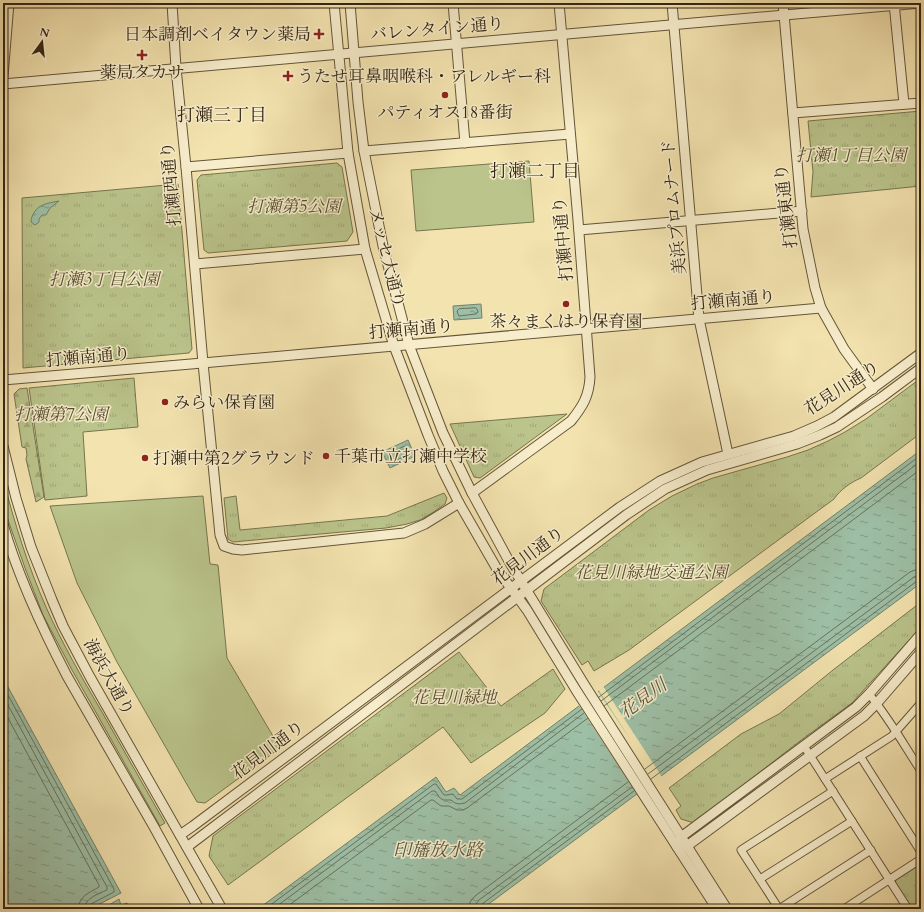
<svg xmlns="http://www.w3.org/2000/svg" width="924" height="912" viewBox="0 0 924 912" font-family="Cardo,'Noto Serif JP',serif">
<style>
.green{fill:#bac48b;stroke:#77754f}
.forest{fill:url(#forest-firs);stroke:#77754f}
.park{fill:url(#park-tufts);stroke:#77754f}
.water{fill:url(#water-ripples);stroke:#73826b}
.pier{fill:#f3e3af}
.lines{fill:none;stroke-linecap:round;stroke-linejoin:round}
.shore{stroke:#68725c;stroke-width:1}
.minor-casing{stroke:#64553a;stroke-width:9}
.tertiary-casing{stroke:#64553a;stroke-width:11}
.minor{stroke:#f7edcb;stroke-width:7}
.tertiary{stroke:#f7edcb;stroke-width:9}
.poi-dot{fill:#8f2418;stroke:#f7edcb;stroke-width:1.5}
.labels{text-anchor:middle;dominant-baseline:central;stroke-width:3;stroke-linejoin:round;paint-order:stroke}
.street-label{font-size:17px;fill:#342613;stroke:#f7edcb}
.poi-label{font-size:17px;fill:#342613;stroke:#f7edcb;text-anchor:start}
.park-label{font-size:17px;font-style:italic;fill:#564e31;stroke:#f7edcb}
.neighbourhood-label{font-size:18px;fill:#342613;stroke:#f7edcb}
.water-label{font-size:18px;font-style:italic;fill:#54543f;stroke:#f7edcb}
</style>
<defs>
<pattern id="forest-firs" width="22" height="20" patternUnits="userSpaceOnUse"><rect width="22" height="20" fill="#bac48b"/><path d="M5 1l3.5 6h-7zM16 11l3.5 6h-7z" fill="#a0a877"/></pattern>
<pattern id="park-tufts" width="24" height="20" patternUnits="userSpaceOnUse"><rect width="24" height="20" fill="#bac48b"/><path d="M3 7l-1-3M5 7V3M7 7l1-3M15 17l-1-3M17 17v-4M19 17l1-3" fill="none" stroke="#a0a877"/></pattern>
<pattern id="water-ripples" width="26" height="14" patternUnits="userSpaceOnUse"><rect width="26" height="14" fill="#9dbfa6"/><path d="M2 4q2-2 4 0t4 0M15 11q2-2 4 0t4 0" fill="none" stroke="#819b86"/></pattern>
</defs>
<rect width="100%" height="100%" fill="#f3e3af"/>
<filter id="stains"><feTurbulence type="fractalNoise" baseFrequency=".005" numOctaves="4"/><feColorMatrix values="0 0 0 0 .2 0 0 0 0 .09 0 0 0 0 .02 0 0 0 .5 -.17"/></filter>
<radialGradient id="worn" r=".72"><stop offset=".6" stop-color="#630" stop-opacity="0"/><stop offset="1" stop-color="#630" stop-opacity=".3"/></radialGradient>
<!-- green -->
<g class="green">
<polygon points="529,161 534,222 416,231 411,170"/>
<path d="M3,478C14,522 28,566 46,607C62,643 82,678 102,712C123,749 144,786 165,823L160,826L72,670L43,615L25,568L8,520L3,501Z"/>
<polygon points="203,496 210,564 218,565 227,658 280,748 205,803 197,802 117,662 77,583 50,506"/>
</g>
<!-- forest -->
<polygon class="forest" points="27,388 44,497 36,502 26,459 27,455 26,448 22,447 14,394 19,389"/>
<!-- park -->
<g class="park">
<polygon points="921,111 921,186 811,197 813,172 808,121"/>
<polygon points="337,163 342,167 353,232 347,241 208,253 204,250 197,180 201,175"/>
<polygon points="178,184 192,349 189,353 23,368 22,198"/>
<polygon points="134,378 138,427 83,432 87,496 45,500 29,388"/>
<path d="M921,378V433L861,478C851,482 840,490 834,499L629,650L594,671L588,661L582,665L541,601L544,589L649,510L672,496L697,484L713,478L787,457L808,450L828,441L845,432L866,419Z"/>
<polygon points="567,414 480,478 474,477 450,424"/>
<polygon points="444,493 447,498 445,504 432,513 420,520 407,524 386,528 233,542 228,539 224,498 236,496 240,530 387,516"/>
<polygon points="921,602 921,627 852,703 800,741 694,823 681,819 676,810 681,806 669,788 741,734 779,714 833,670"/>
<polygon points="459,652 501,706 553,669 565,689 545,713 471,763 443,727 228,885 209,856 213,836"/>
<polygon points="921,864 921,909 912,909 895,883 896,880"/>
</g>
<!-- water -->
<g class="water">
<path d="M59,201L50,208L46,215H42L39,219V222L35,225L31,222C31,216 36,207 43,205C47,203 54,202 59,201Z"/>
<polygon points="481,304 482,318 454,320 453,306"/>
<polygon points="408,440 415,456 390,468 382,452"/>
<polygon points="921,450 921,583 482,909 258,909 436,777 446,792 454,788 460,795"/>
<polygon points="3,678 121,893 90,909 3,909"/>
<polygon points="119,899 121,905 127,903 130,909 102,909"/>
</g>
<!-- pier -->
<polygon class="pier" points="603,686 662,777 638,796 578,704 597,690 632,742 598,689"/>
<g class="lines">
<!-- shore -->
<g class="shore">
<polygon points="476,308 477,309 478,312 476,314 459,316 458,314 457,311 459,309"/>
<path d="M405,446C408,447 410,452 409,454L393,462H391L388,456L389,454Z"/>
<polyline points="3,686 114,889 114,892 91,904 90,906 89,909"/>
<path d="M3,696L107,887V890C98,894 85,898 84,909"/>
<polyline points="599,697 921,455"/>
<polyline points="601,701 921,461"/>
<polyline points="604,706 921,469"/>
<path d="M3,709L99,885V887C89,893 79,896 78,909"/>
<polyline points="645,769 910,572 915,570 921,569"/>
<polyline points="648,774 914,577 921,575"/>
<polyline points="651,779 917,581 921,580"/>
<polyline points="265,909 434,784 436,784 444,795 447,795 453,794 457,799 462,799 582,709"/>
<polyline points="273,909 432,791 435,791 439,797 443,800 451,800 455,803 459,804 465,803 584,713"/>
<polyline points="284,909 431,800 433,800 441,806 449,806 457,810 463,810 467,808 588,718"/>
<polyline points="469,909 470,902 475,896 628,782"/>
<polyline points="475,909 476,904 479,900 632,787"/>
<polyline points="480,909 480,906 482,904 634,791"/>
</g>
<!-- minor casing -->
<g class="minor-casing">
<g id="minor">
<path d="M869,694C889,718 904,745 921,771"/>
<polyline points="804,746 908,909"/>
<polyline points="860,756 921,852"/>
<polyline points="825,779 892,736 921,703"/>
<polyline points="760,879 852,821"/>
<polyline points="779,909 741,850 833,791"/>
<polyline points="779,909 871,850"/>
<polyline points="844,909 921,859"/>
</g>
</g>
<!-- tertiary casing -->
<g class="tertiary-casing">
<g id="tertiary">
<polyline points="172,3 176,68 186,167 203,363 220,535 224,546 233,549 242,550 404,533 425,524 459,503"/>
<polyline points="334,3 348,153 365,249 394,346 428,435 443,471 459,503 497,569 527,610 576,690 717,909"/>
<polyline points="350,3 358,102 364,151 383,246 409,345 443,433 472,493 510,563 584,684 727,909"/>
<polyline points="453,3 465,143"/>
<polyline points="672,3 699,319 728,454"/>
<polyline points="783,3 803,229 815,288 821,308 844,349 873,389"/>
<polyline points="894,3 904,104"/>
<polyline points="3,76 9,3"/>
<path d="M3,84C309,55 615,31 921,3"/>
<polyline points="793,113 921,103"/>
<polyline points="364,151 570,134"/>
<polyline points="186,167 348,153"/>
<polyline points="579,230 802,211"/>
<polyline points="195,264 365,249"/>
<polyline points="3,380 191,364 821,308"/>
<polyline points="3,446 16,498 31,547 52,600 63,626 90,677 222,909"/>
<path d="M472,493L571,421C583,406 589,396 590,377L578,220L559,3"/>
<path d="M3,524C18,577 42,628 67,676L154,827L199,909"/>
<polyline points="921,634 869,694 856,707 681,837 677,847 687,846 864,716 877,703 921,652"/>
<polyline points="180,835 193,826 620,507 660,481 702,462 794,436 817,426 834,417 921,353"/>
<polyline points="187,847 626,515 665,489 707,470 797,444 820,435 837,427 882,397 921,368"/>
</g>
</g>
<!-- minor -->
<use href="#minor" class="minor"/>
<!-- tertiary -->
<use href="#tertiary" class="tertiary"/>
</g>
<!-- markers -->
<g class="poi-dot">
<path d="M317 28h4v4h4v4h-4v4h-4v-4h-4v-4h4z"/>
<path d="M140 49h4v4h4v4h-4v4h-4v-4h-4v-4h4z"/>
<path d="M286 70h4v4h4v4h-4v4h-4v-4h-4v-4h4z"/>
<circle cx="445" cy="95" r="4"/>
<circle cx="566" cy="304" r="4"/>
<circle cx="165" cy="402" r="4"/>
<circle cx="326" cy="456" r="4"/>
<circle cx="145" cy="458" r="4"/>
</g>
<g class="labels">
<!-- street labels -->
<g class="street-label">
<text transform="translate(437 29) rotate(-5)">バレンタイン通り</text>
<text transform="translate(171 184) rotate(-95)">打瀬西通り</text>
<text transform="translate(786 206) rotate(-97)">打瀬東通り</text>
<text transform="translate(674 207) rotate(-95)">美浜プロムナード</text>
<text transform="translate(563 239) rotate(-95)">打瀬中通り</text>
<text transform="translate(387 258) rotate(76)">メッセ大通り</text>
<text transform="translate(733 300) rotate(-5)">打瀬南通り</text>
<text transform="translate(411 329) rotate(-5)">打瀬南通り</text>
<text transform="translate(88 357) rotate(-5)">打瀬南通り</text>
<text transform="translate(842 388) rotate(-33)">花見川通り</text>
<text transform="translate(528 556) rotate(-37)">花見川通り</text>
<text transform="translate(109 677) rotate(61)">海浜大通り</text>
<text transform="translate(268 750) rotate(-37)">花見川通り</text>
</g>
<!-- poi labels -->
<g class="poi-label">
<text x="311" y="34" text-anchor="end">日本調剤ベイタウン薬局</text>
<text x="142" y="72" text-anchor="middle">薬局タカサ</text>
<text x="297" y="76">うたせ耳鼻咽喉科・アレルギー科</text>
<text x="445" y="112" text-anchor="middle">パティオス18番街</text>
<text x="566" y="321" text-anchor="middle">茶々まくはり保育園</text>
<text x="173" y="402">みらい保育園</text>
<text x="334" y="456">千葉市立打瀬中学校</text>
<text x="153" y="458">打瀬中第2グラウンド</text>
</g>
<!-- park labels -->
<g class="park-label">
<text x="851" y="155">打瀬1丁目公園</text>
<text x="294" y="206">打瀬第5公園</text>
<text x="104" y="279">打瀬3丁目公園</text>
<text x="61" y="414">打瀬第7公園</text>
<text x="651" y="572">花見川緑地交通公園</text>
<text x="454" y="697">花見川緑地</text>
</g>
<!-- neighbourhood labels -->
<g class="neighbourhood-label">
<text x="222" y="115">打瀬三丁目</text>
<text x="535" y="171">打瀬二丁目</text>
</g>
<!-- water labels -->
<g class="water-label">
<text transform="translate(643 699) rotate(-36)">花見川</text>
<text x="438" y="850">印旛放水路</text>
</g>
</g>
<!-- margin -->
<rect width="924" height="912" fill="none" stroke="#f3e3af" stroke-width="16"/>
<rect x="4" y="4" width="916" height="904" fill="none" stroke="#342613" stroke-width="2"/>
<rect x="8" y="8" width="908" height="896" fill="none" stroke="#342613"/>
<!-- north arrow -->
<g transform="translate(42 42) rotate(15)" stroke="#f7edcb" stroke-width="3" paint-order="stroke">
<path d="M0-3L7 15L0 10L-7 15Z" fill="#342613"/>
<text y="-6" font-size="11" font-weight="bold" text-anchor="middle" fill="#342613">N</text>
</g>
<rect width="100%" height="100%" filter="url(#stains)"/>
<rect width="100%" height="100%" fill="url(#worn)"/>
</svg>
